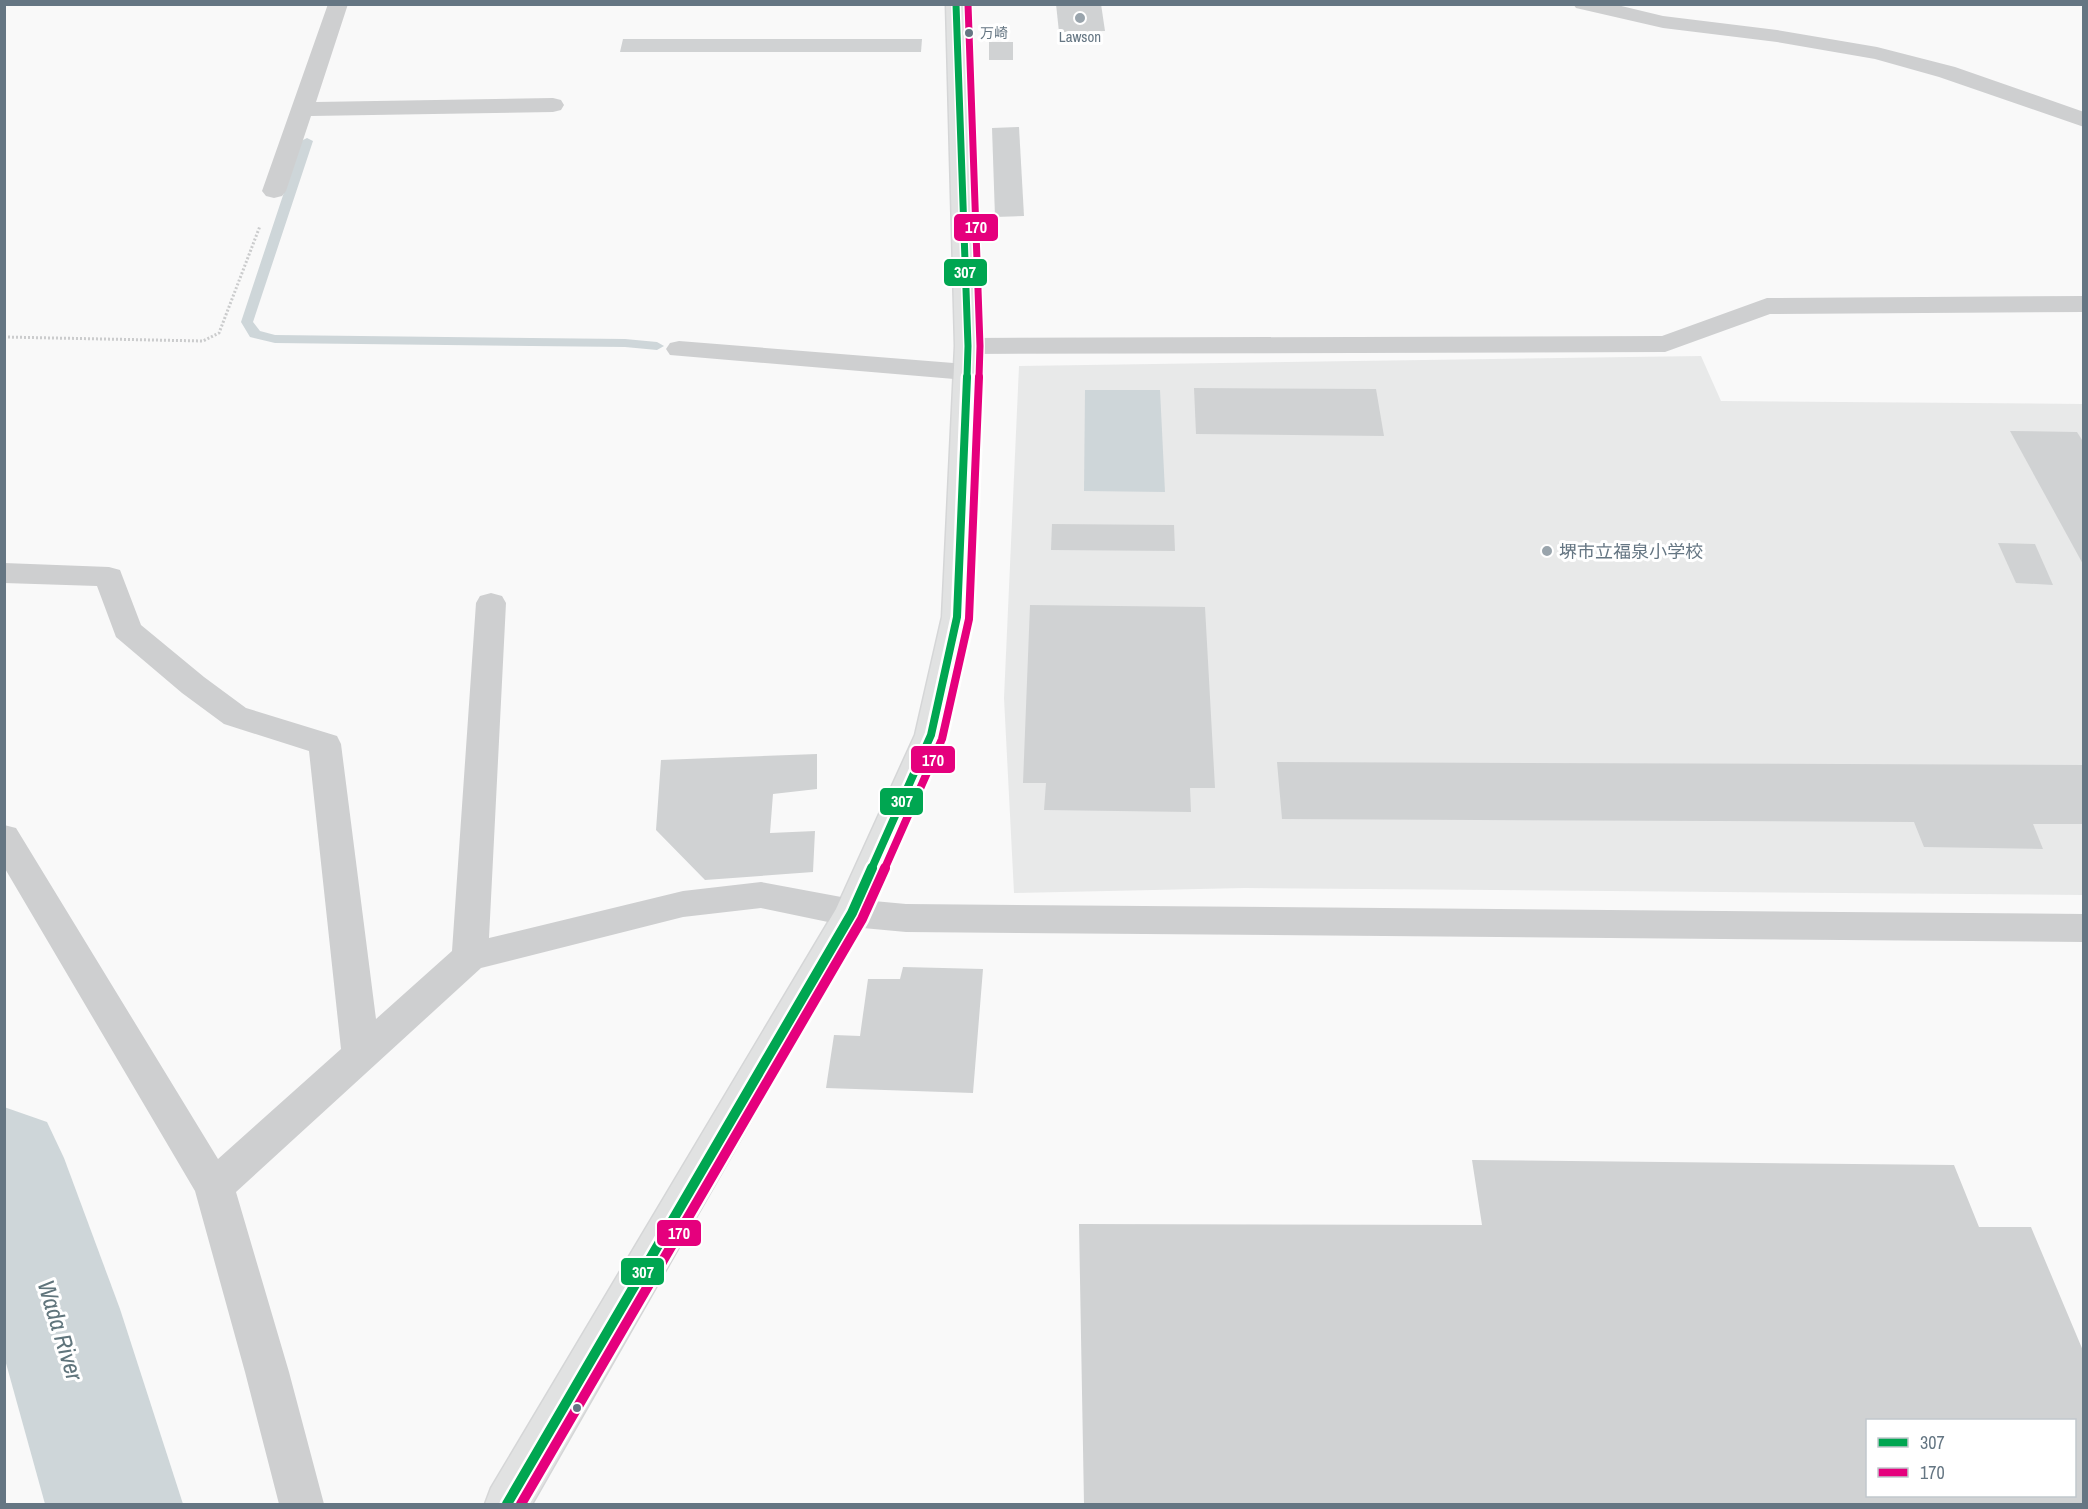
<svg xmlns="http://www.w3.org/2000/svg" width="2088" height="1509" viewBox="0 0 2088 1509" font-family="'Archivo Narrow','Noto Sans JP',sans-serif">
<style>
.built{fill:#e8e9e9}
.water{fill:#ced6d9}
.lines{fill:none;stroke-linecap:round;stroke-linejoin:round}
.stream{fill:#ced6d9;fill-rule:evenodd}
.river{fill:#ced6d9;fill-rule:evenodd}
.building{fill:#d0d2d3;fill-rule:evenodd}
.major-casing{stroke:#d5d6d7;stroke-width:3}
.path{stroke:#cbcccd;stroke-width:3;stroke-dasharray:2 2;stroke-linecap:butt}
.minor{fill:#cecfd0;fill-rule:evenodd}
.major{fill:#e1e2e2;fill-rule:evenodd}
.bus-1-far2-casing{stroke:#fff;stroke-width:10}
.bus-1-far1-casing{stroke:#fff;stroke-width:13}
.bus-1-casing{stroke:#fff;stroke-width:15}
.bus-2-far2-casing{stroke:#fff;stroke-width:10}
.bus-2-far1-casing{stroke:#fff;stroke-width:13}
.bus-2-casing{stroke:#fff;stroke-width:15}
.bus-1-far2{stroke:#00a651;stroke-width:7}
.bus-1-far1{stroke:#00a651;stroke-width:8}
.bus-1{stroke:#00a651;stroke-width:10}
.bus-2-far2{stroke:#e5007d;stroke-width:7}
.bus-2-far1{stroke:#e5007d;stroke-width:8}
.bus-2{stroke:#e5007d;stroke-width:10}
.poi-dot{fill:#99a4ac;stroke:#fff;stroke-width:2}
.bus-dot{fill:#657683;stroke:#fff;stroke-width:2}
.labels{text-anchor:middle;dominant-baseline:central;stroke-width:6;stroke-linejoin:round;paint-order:stroke}
.far-bus-label{font-size:14px;fill:#657683;stroke:#fff;text-anchor:start}
.far-poi-label{font-size:15px;fill:#657683;stroke:#fff}
.poi-label{font-size:18px;fill:#657683;stroke:#fff;text-anchor:start}
.near-water-label{font-size:24px;font-style:italic;fill:#60757c;stroke:#fff}
.line-badge{stroke:#fff;stroke-width:2}
.badge-label{font-size:16px;text-anchor:middle;font-weight:bold;fill:#fff}
</style>
<rect width="100%" height="100%" fill="#f9f9f9"/>
<!-- built -->
<polygon class="built" points="1701,356 1721,401 2083,404 2083,895 1245,888 1014,893 1004,698 1019,366"/>
<!-- water -->
<polygon class="water" points="1085,390 1160,390 1165,492 1084,491"/>
<g class="lines">
<!-- stream -->
<polygon class="stream" points="307,138 313,141 253,322 260,331 275,335 625,339 657,342 664,346 657,350 625,347 275,343 250,337 241,322 301,141"/>
<!-- river -->
<polygon class="river" points="4,1107 47,1122 64,1158 120,1309 183,1504 45,1504 4,1356"/>
</g>
<!-- building -->
<g class="building">
<polygon points="1056,4 1101,4 1105,31 1059,32"/>
<polygon points="623,39 922,39 921,52 620,52"/>
<rect x="989" y="42" width="24" height="18"/>
<polygon points="1019,127 1024,216 995,217 992,128"/>
<polygon points="1194,388 1376,389 1384,436 1196,434"/>
<polygon points="2010,431 2077,432 2084,443 2084,566"/>
<polygon points="1052,524 1174,525 1175,551 1051,550"/>
<polygon points="1998,543 2035,544 2053,585 2016,583"/>
<polygon points="1030,605 1205,607 1215,788 1190,788 1191,812 1044,810 1046,783 1023,783"/>
<polygon points="817,754 817,789 773,794 770,833 815,831 813,872 705,880 656,830 661,760"/>
<polygon points="1277,762 2084,765 2084,824 2033,824 2043,849 1924,847 1914,822 1282,819"/>
<polygon points="903,967 983,969 973,1093 826,1088 834,1035 860,1036 868,979 900,979"/>
<path d="M1472,1160L1954,1165L1979,1227H2031L2084,1353V1504H1084L1079,1224L1482,1225ZM1868,1420H2074V1496H1868Z"/>
</g>
<g class="lines">
<!-- major casing -->
<g class="major-casing">
<polygon id="major" points="946,4 966,4 981,346 972,617 947,735 870,913 532,1504 485,1504 491,1488 836,909 915,735 942,617 955,346"/>
</g>
<!-- path -->
<polyline class="path" points="4,337 203,341 219,333 260,226"/>
<!-- minor -->
<g class="minor">
<polygon points="328,4 348,4 316,102 553,98 561,100 564,105 561,110 553,112 311,116 286,191 282,196 274,198 266,196 262,191"/>
<polygon points="1573,4 1613,4 1663,16 1777,30 1877,47 1955,67 2084,112 2084,127 1939,77 1875,59 1777,42 1663,28 1576,8"/>
<polygon points="2084,296 2084,312 1770,314 1665,352 968,354 959,352 955,346 959,340 968,338 1662,336 1767,298"/>
<polygon points="679,341 966,364 975,366 979,372 975,378 966,380 670,355 666,349 670,343"/>
<polygon points="4,563 109,567 120,570 141,625 204,677 246,708 337,736 341,744 376,1019 452,951 476,603 480,596 491,593 502,596 506,603 489,938 683,891 761,882 852,899 906,904 2084,914 2084,942 906,932 852,927 761,908 683,917 481,968 236,1192 289,1372 324,1504 279,1504 245,1372 195,1191 4,867 4,825 16,828 218,1159 341,1049 309,751 224,724 182,693 116,637 97,586 4,583"/>
</g>
<!-- major -->
<use href="#major" class="major"/>
<!-- bus-1-far2 casing -->
<g class="bus-1-far2-casing">
<polyline id="bus-1-far2" points="956,4 968,346 967,378"/>
</g>
<!-- bus-1-far1 casing -->
<g class="bus-1-far1-casing">
<polyline id="bus-1-far1" points="871,870 931,735 957,617 967,377"/>
</g>
<!-- bus-1 casing -->
<g class="bus-1-casing">
<polyline id="bus-1" points="507,1504 852,913 872,868"/>
</g>
<!-- bus-2-far2 casing -->
<g class="bus-2-far2-casing">
<polyline id="bus-2-far2" points="968,4 980,346 979,378"/>
</g>
<!-- bus-2-far1 casing -->
<g class="bus-2-far1-casing">
<polyline id="bus-2-far1" points="884,870 942,739 969,619 979,377"/>
</g>
<!-- bus-2 casing -->
<g class="bus-2-casing">
<polyline id="bus-2" points="521,1504 862,919 885,868"/>
</g>
<!-- bus-1-far2 -->
<use href="#bus-1-far2" class="bus-1-far2"/>
<!-- bus-1-far1 -->
<use href="#bus-1-far1" class="bus-1-far1"/>
<!-- bus-1 -->
<use href="#bus-1" class="bus-1"/>
<!-- bus-2-far2 -->
<use href="#bus-2-far2" class="bus-2-far2"/>
<!-- bus-2-far1 -->
<use href="#bus-2-far1" class="bus-2-far1"/>
<!-- bus-2 -->
<use href="#bus-2" class="bus-2"/>
</g>
<!-- markers -->
<g class="poi-dot">
<circle cx="1080" cy="18" r="6"/>
<circle cx="1547" cy="551" r="6"/>
</g>
<g class="bus-dot">
<circle cx="969" cy="33" r="5"/>
<circle cx="577" cy="1408" r="5"/>
</g>
<g class="labels">
<!-- far-bus labels -->
<g class="far-bus-label">
<text x="980" y="33">万崎</text>
</g>
<!-- far-poi labels -->
<g class="far-poi-label">
<text x="1080" y="36">Lawson</text>
</g>
<!-- poi labels -->
<g class="poi-label">
<text x="1559" y="551">堺市立福泉小学校</text>
</g>
<!-- near-water labels -->
<g class="near-water-label">
<text transform="translate(61 1330) rotate(73)">Wada River</text>
</g>
</g>
<g class="line-badge">
<rect x="953" y="213" width="46" height="29" rx="6" fill="#e5007d"/>
<rect x="943" y="258" width="45" height="29" rx="6" fill="#00a651"/>
<rect x="910" y="745" width="46" height="29" rx="6" fill="#e5007d"/>
<rect x="879" y="787" width="45" height="29" rx="6" fill="#00a651"/>
<rect x="656" y="1219" width="46" height="28" rx="6" fill="#e5007d"/>
<rect x="620" y="1257" width="45" height="29" rx="6" fill="#00a651"/>
</g>
<g class="badge-label">
<text x="976" y="233">170</text>
<text x="965" y="278">307</text>
<text x="933" y="766">170</text>
<text x="902" y="807">307</text>
<text x="679" y="1239">170</text>
<text x="643" y="1278">307</text>
</g>
<!-- border -->
<rect width="2088" height="1509" fill="none" stroke="#657683" stroke-width="12"/>
<!-- legend -->
<rect x="1866" y="1419" width="210" height="78" fill="#ffffff" stroke="#c1c8cd" stroke-width="1.5"/>
<rect x="1878" y="1438" width="30" height="9" fill="#00a651" stroke="#c1c8cd" stroke-width="1.5"/>
<text x="1920" y="1449" font-size="18" fill="#657683">307</text>
<rect x="1878" y="1468" width="30" height="9" fill="#e5007d" stroke="#c1c8cd" stroke-width="1.5"/>
<text x="1920" y="1479" font-size="18" fill="#657683">170</text>
</svg>
